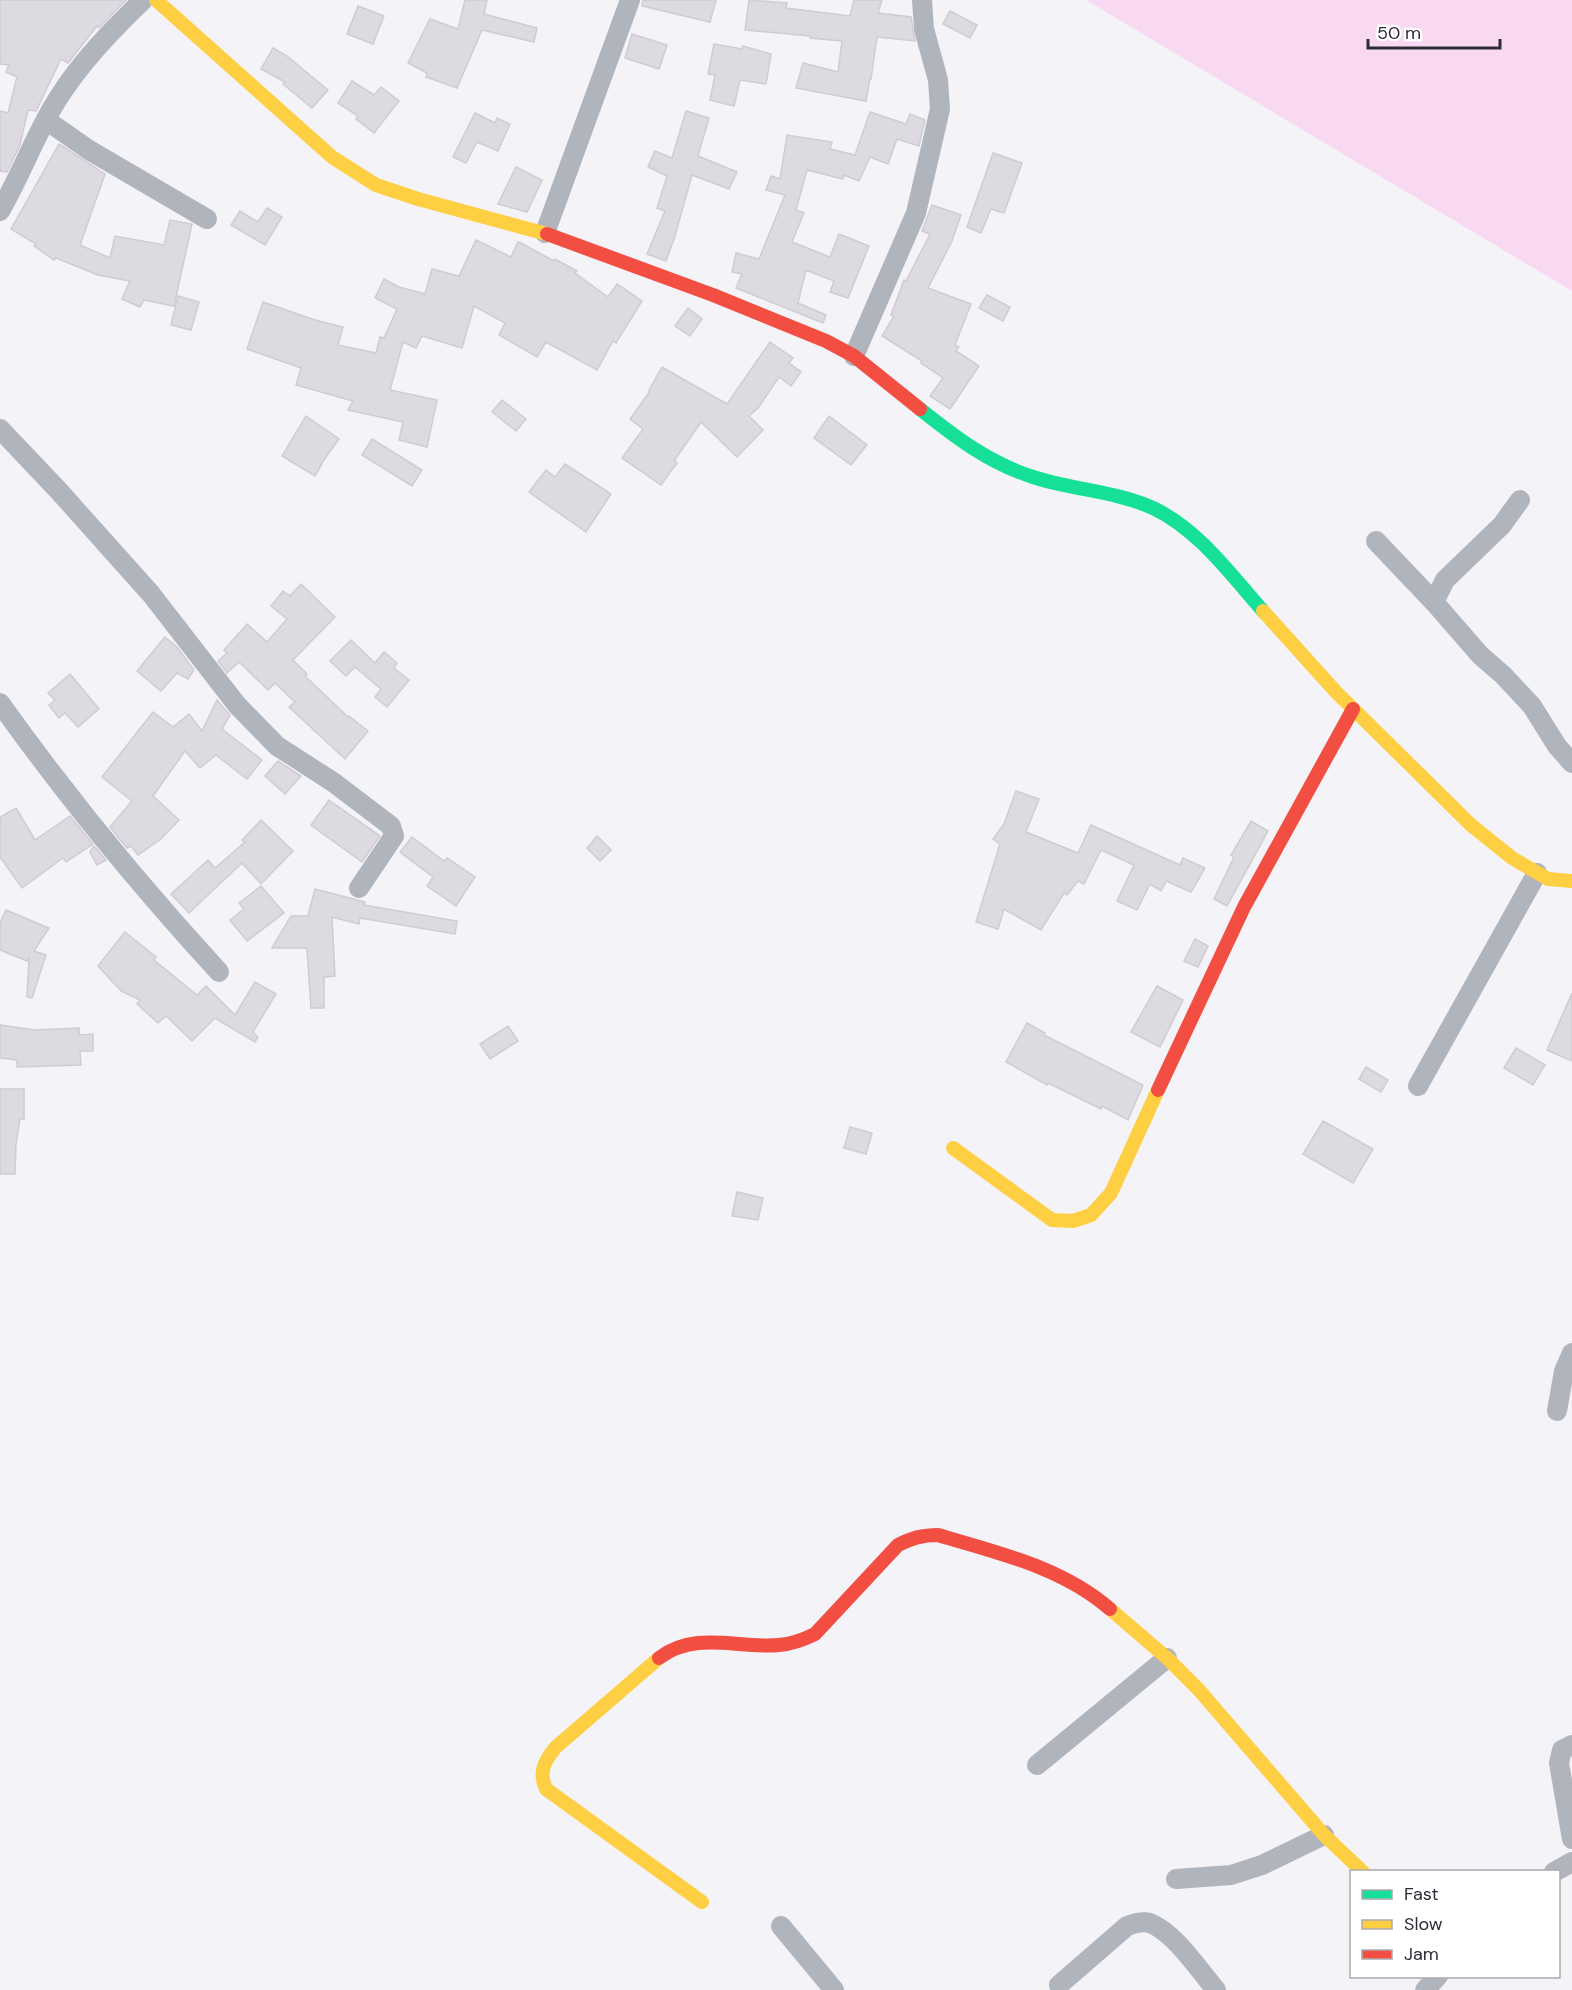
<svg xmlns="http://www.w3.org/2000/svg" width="1572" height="1990" viewBox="0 0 1572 1990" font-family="'DM Sans',sans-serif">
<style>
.green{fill:#f8d9f1}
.building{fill:#dddae1;stroke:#cfccd3;stroke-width:1.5}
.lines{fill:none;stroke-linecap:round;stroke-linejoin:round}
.street{stroke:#b0b4bd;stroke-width:20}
.fast{stroke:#16e098;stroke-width:14}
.slow{stroke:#ffcf43;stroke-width:14}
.jam{stroke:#f24e42;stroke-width:14}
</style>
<rect width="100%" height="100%" fill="#f3f3f8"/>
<!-- green -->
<polygon class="green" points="1086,0 1572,0 1572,291"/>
<!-- building -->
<g class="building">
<polygon points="0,0 126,0 99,28 97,26 68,63 61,59 36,111 28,110 20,145 7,172 0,171 0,111 8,113 17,77 6,72 9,65 0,64"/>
<polygon points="465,0 487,0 484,14 537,28 534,42 482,30 457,88 426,77 427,73 408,63 430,19 458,29"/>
<polygon points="643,0 716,0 710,22 642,6"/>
<polygon points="749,0 787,3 786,8 850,16 854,0 882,0 878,13 911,17 915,41 877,37 871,79 870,78 866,101 796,88 803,63 838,72 842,41 810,38 810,36 745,30"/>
<polygon points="358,6 384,16 373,44 347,34"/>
<polygon points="950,11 977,25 970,38 943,24"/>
<polygon points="632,34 667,45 659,69 625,58"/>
<polygon points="714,44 742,49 743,46 771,54 766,84 740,80 734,106 710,100 715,75 708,74"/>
<polygon points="273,48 287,56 328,90 312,108 283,84 285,82 261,69"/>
<polygon points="352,81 374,95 381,87 399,101 374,133 356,119 358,116 338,103"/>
<polygon points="686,111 709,118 698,156 737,172 729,189 692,175 674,239 666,261 647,254 665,211 657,208 667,176 648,167 655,151 672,158"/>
<polygon points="870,112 906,124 910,114 925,120 919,146 897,139 888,164 870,157 859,181 844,175 843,179 807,170 796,210 804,213 792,242 830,257 839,234 869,246 848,298 830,292 834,281 806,270 798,303 826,315 823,323 736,288 742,274 732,272 736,253 759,259 785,195 766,190 771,176 780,179 787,135 832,142 830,149 855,155"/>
<polygon points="475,113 495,123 497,118 510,124 498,151 477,142 466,163 453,157"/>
<polygon points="59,144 105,174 80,245 110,258 115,236 164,245 170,220 192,224 174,306 144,300 140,307 122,299 130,281 98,275 56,258 54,260 34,246 36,244 11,229"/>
<polygon points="993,153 1022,163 1004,213 991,209 981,233 967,227"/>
<polygon points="516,167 542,180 527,212 498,204"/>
<polygon points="932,205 961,215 952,241 928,288 971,304 955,345 959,347 956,351 979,366 950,409 930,396 943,378 921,363 922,361 882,336 894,316 891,315 904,280 906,281 930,234 922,231"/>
<polygon points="267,208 282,217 265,245 231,225 240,211 258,222"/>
<polygon points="476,240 511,257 518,242 521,243 554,261 555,259 577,271 575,273 608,297 617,284 642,301 616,343 613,341 597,370 546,342 537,357 499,335 505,323 474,306 462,348 422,336 416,348 403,342 390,390 437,400 427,447 399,440 403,422 348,410 353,401 296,385 301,368 247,349 263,302 315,320 343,327 338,345 376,353 380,337 384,338 397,309 375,298 384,279 399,287 425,294 432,269 459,276"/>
<polygon points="987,295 1010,307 1003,321 979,308"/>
<polygon points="178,296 199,302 191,330 171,325"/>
<polygon points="688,308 702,319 690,336 675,326"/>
<polygon points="770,342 793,358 789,363 801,372 791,386 779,377 758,408 749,416 763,430 737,457 701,422 674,461 677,463 661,485 622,458 643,429 630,419 650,391 649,390 662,367 727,404"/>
<polygon points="502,400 526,419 516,431 492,412"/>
<polygon points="306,416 339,439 321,464 322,464 315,476 282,456"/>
<polygon points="829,416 867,445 851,465 814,438"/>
<polygon points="372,439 422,470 412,486 362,455"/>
<polygon points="565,464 611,494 586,532 529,492 546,470 555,477"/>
<polygon points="301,584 335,617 293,660 307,674 305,676 348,717 349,716 368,731 345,759 289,707 295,702 275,683 268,690 239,662 227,673 218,661 227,653 224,650 247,624 267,642 287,619 271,606 283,591 290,596"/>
<polygon points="165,637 177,647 194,670 188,679 177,673 161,691 137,671"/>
<polygon points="351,640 375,663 384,652 397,663 394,668 409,680 387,707 375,697 381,689 355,667 346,676 330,661"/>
<polygon points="70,674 99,709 78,727 65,713 59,718 49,705 55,700 48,693"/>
<polygon points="217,700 230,715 222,729 262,760 247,779 216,755 200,768 185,751 153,796 179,820 161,839 138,855 131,846 127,848 110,827 132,801 102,777 153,712 173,727 189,714 202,731"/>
<polygon points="278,761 301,776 285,794 265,776"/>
<polygon points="1016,791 1039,799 1026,832 1078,853 1091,825 1180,865 1183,858 1205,868 1191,892 1166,881 1161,891 1150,884 1137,910 1117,901 1134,865 1101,850 1084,884 1078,881 1067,895 1064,893 1041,930 1004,909 998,929 976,922 1000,844 993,839 1004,824"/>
<polygon points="329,800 380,836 362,862 311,825"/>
<polygon points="16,808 35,840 70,816 93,844 66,862 63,858 22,888 0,857 0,817"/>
<polygon points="261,820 293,851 261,884 242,863 189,913 171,894 208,860 215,868 245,842 242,840"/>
<polygon points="1251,821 1268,831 1227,906 1214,899 1234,857 1231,855"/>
<polygon points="597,836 611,850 600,861 587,848"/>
<polygon points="412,837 444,861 447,858 475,877 456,906 427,886 433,877 400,852"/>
<polygon points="94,846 106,860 97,865 90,852"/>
<polygon points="261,886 284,913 247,941 230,920 244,909 239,903"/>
<polygon points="315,889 365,902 364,905 457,921 455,934 360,918 359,924 332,917 335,976 324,977 324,1008 311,1008 307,948 272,948 291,916 308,916"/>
<polygon points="6,910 49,928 34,951 46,955 32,998 27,997 29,958 27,961 0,950 0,923"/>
<polygon points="125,932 156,957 154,960 197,995 206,986 235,1015 255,982 276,994 253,1032 258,1037 255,1042 215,1018 192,1041 166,1016 158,1023 137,1004 140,1000 121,991 98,966"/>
<polygon points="1195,939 1208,946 1198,967 1184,961"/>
<polygon points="1157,986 1183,1000 1160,1047 1131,1032"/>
<polygon points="1572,993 1572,1061 1547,1050"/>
<polygon points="1027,1023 1045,1033 1044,1035 1143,1085 1128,1120 1102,1106 1101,1109 1048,1083 1047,1085 1006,1062"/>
<polygon points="0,1025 35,1030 79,1028 79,1035 93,1034 93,1051 80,1051 81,1065 17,1067 17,1060 0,1058"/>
<polygon points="508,1026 518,1041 490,1059 480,1044"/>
<polygon points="1516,1048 1545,1065 1533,1085 1504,1068"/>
<polygon points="1366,1067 1388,1080 1381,1092 1359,1079"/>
<polygon points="0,1089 24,1089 24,1119 20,1119 16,1144 15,1174 0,1174"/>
<polygon points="1323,1121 1373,1149 1353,1183 1303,1154"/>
<polygon points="850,1127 872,1133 866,1154 844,1148"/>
<polygon points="737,1192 763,1198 758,1220 732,1216"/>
</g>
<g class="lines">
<!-- street -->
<g class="street">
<polyline points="46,120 89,150 207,219"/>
<path d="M0,211C21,175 35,135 57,100C80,63 111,31 143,0"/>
<polyline points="545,233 630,0"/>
<polyline points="854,356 916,213 940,109 938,80 924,29 922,0"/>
<polyline points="0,429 58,490 151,594 237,705 277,746 333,782 391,826 394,836 359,888"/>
<polyline points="1520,500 1502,525 1445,580 1434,602 1480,655 1503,675 1532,706 1557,746 1572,763"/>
<polyline points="1376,541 1434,602"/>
<path d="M0,703C67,797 141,887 219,972"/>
<polyline points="1418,1086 1537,873"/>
<polyline points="1557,1411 1564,1371 1572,1353"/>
<polyline points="1572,1745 1562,1750 1559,1763 1572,1839"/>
<polyline points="1037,1765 1167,1658"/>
<polyline points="1554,1872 1572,1862"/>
<polyline points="1176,1879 1231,1875 1262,1865 1324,1835"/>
<polyline points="781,1926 834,1990"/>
<path d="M1059,1985L1127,1926C1135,1923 1142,1921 1150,1923C1175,1933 1199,1970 1216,1990"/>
<polyline points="1425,1990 1438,1976"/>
</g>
<!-- fast -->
<path class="fast" d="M920,409C955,437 989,463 1033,477C1073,490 1115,491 1153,508C1198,529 1231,575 1263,611"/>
<!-- slow -->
<g class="slow">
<polyline points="156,0 332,157 376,185 418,199 547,234"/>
<polyline points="1263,611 1336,692 1471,825 1512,858 1548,879 1572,881"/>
<polyline points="953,1148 1052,1220 1073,1221 1091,1215 1111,1193 1158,1090"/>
<polyline points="1110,1609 1167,1658 1199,1690 1324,1835 1363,1872"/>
<path d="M659,1658L556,1747C545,1760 538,1772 546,1789L702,1902"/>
</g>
<!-- jam -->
<g class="jam">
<polyline points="547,234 713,295 826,341 854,356 920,409"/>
<polyline points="1158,1090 1244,907 1353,709"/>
<path d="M659,1658C696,1630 738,1649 779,1645C792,1644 803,1640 815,1634L898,1545C912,1538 922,1535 938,1535C998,1553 1062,1567 1110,1609"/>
</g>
</g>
<!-- legend -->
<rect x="1350" y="1870" width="210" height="108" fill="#ffffff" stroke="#ababaf" stroke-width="1.5"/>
<rect x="1362" y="1890" width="30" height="9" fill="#16e098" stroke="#ababaf" stroke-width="1.5"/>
<text x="1404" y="1900" font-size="18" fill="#2d2c36">Fast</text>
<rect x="1362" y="1920" width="30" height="9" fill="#ffcf43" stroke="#ababaf" stroke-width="1.5"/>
<text x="1404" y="1930" font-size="18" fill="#2d2c36">Slow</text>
<rect x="1362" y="1950" width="30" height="9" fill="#f24e42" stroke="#ababaf" stroke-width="1.5"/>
<text x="1404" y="1960" font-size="18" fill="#2d2c36">Jam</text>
<!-- scale -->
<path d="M1368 39v9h132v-9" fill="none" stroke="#2d2c36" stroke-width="3"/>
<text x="1377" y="39" font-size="18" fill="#2d2c36" stroke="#ffffff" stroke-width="4.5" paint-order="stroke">50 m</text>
</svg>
